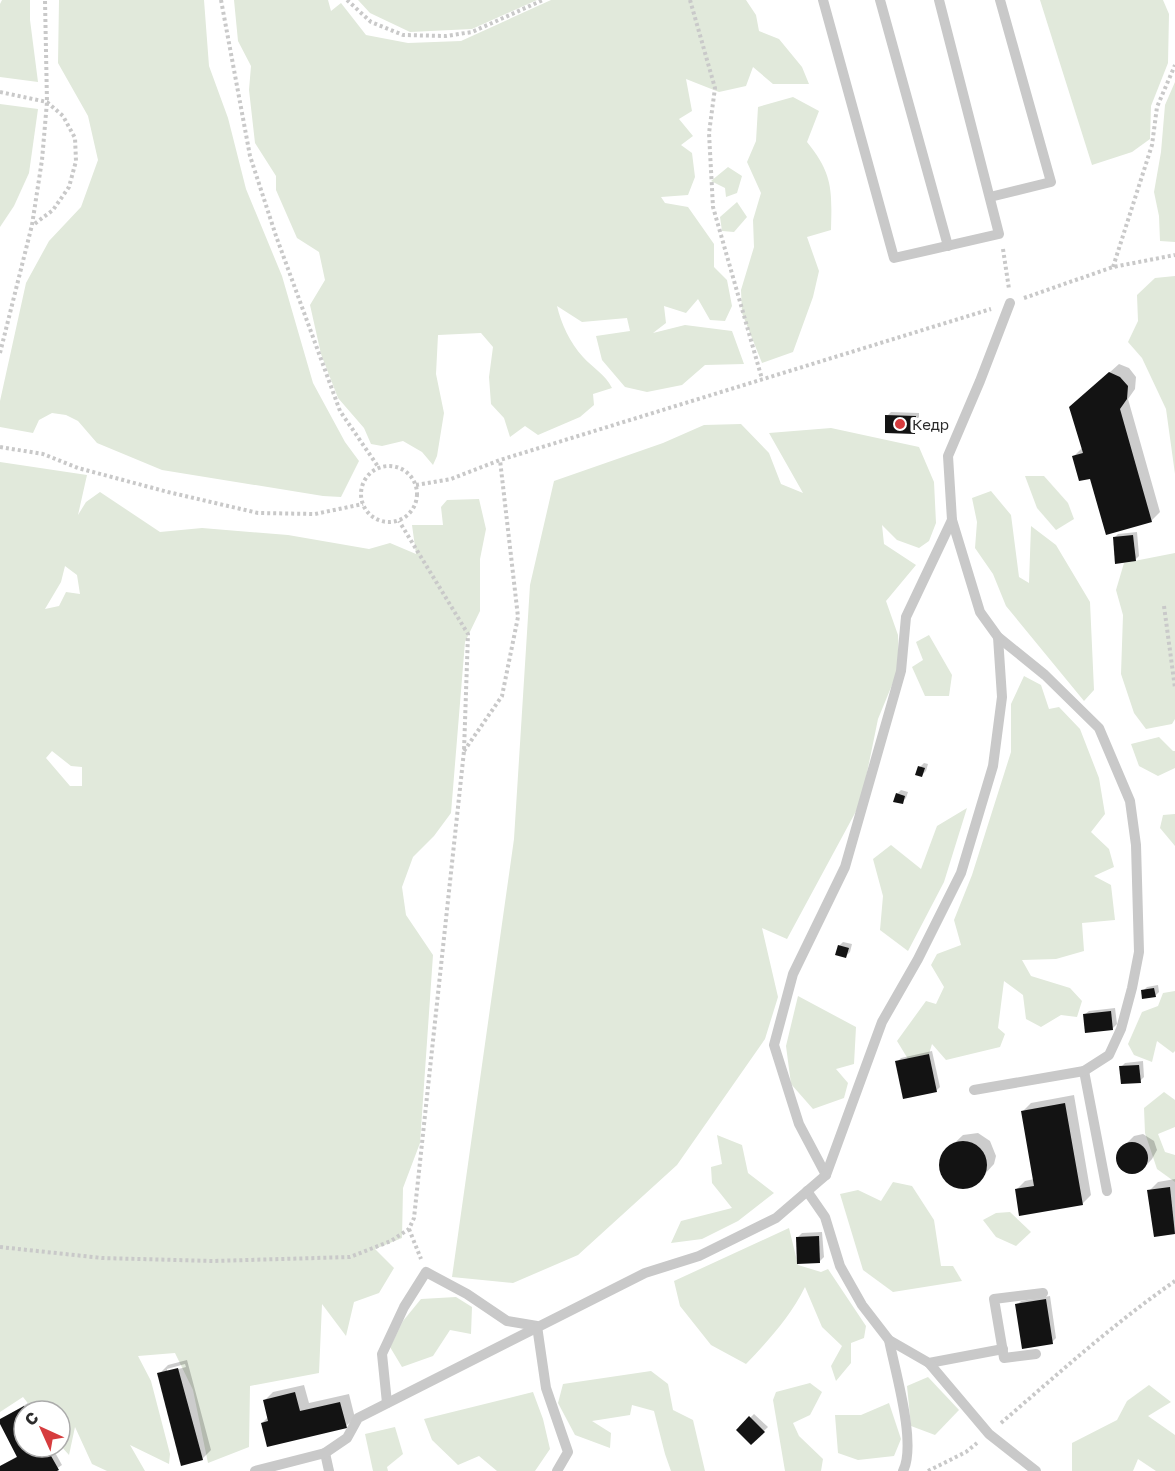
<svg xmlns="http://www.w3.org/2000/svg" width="1175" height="1471" viewBox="0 0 1175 1471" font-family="'Golos Text',sans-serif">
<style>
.green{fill:#e1e9db;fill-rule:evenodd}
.shadow{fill:#0003;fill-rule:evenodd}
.building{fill:#131313}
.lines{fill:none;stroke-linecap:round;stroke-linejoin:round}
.path{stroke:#c9c9c9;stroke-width:4;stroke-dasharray:3 3;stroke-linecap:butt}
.lane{stroke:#c9c9c9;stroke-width:10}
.poi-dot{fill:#d63c3e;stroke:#fff;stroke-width:2}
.labels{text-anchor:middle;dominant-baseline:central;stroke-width:6;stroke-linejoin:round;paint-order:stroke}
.poi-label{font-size:15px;fill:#2c2c2c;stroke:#fff;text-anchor:start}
</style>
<rect width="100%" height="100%" fill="#fff"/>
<!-- green -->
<g class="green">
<polygon points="2,0 30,0 30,20 38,82 0,77 0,4"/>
<polygon points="59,0 204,0 209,66 228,118 246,189 282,276 313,383 345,442 359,461 341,497 323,496 162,470 97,443 78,421 66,415 52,413 39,420 33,433 0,427 0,401 26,283 49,241 81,207 98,160 88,116 58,63"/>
<path d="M234,0H328L331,11L341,3L366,35L408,43L461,41L551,0H746L756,15L759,31L779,39L802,67L809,84H773L753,67L746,86L719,92L686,79L692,111L679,119L693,136L681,145L692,153L695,177L688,195L661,197L665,203L688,207L714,244V267L727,280L732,306L725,321L710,320L698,299L686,313L664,306L666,323L653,333L685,325L732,331L744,364L705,365L682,385L647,392L625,387L602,360L596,336L630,331L627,318L582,322L557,306C561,323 570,343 583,357C593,368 605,374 612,388L593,394L594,405L580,417L538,435L525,426L510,437L504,418L491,404L489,377L493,347L481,333L438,335L436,374L444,413L437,456L433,465L422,452L403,441L382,446L371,444L364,428L338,398L321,354L310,305L325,280L319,252L297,238L276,190V176L255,143L249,90L251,66L238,41Z"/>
<polygon points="358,0 537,0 472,29 410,32 370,13"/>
<polygon points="1040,0 1163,0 1169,14 1168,63 1151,106 1150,139 1132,152 1092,165"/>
<polygon points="1175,82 1175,242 1160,241 1159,216 1154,192 1161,152 1165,105"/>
<path d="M793,97L819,111L807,142C833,174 832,190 831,230L807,237L819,271L813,297L793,352L762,363L742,313L741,290L754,247L753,220L761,193L747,162L756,141L758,107Z"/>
<polygon points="0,104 38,109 29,173 14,206 0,227"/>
<polygon points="728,167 742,176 737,193 726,197 725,188 711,181"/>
<polygon points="737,202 747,217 734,232 722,231 720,217"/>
<polygon points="1175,276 1175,474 1166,409 1142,358 1128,342 1138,321 1137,295 1155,278"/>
<polygon points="741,424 769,453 781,484 803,493 769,433 831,428 919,447 934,482 936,523 929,541 919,548 897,540 882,525 884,544 916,565 886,601 898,635 899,668 878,719 861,802 787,939 762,928 778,997 765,1039 677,1165 578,1255 513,1283 452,1277 514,839 530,585 554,481 663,443 704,425"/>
<path d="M0,462L87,475L78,515L86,502L100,492L160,532L202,528L288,535L369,549L390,543L416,554L412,525H443L441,507L447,500L479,499L486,529L480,559V611L465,642L451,813L434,836L413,857L402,887L406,915L433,955L420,1143L403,1188L402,1238L375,1249L394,1268L379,1293L354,1302L346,1336L322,1304L319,1373L250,1386L249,1447L208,1463L193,1390L175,1353L138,1356L151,1381L170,1454L169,1464L130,1445L145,1471H107L92,1464L75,1427L69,1455L60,1445V1411H34L23,1397L0,1412ZM65,566L77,575L80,594L66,592L59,606L45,609L61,582ZM52,751L71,766L82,767V786H70L46,758Z"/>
<polygon points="1025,476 1044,476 1068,503 1074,519 1056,530 1037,508"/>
<polygon points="991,491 1011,515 1019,577 1029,583 1031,526 1056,545 1090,602 1094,690 1084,701 1006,606 993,574 975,548 977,522 972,498"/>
<polygon points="1175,553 1175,719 1172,724 1146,729 1134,713 1121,674 1123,615 1116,590 1124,563"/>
<polygon points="929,635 952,675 949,696 925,696 912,667 923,660 916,642"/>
<polygon points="1024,676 1041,685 1049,709 1059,707 1080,729 1099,778 1105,814 1091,832 1109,849 1114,867 1094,876 1111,885 1115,920 1082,923 1084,951 1056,959 1022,960 1031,976 1070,988 1082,1001 1077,1017 1061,1015 1041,1027 1026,1019 1023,995 1004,981 998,1028 1005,1034 1000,1047 946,1060 932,1044 929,1054 908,1059 897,1041 926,1001 936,1004 944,987 931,965 937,954 961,945 954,920 972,875 1011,752 1011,704"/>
<polygon points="1159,737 1173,751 1175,751 1175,768 1158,776 1139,766 1131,744"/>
<polygon points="967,808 944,882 908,951 880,930 883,896 873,859 891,845 921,869 937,826"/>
<polygon points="1175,814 1175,846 1160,828 1163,815"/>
<polygon points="1175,991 1175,1051 1173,1053 1157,1041 1152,1062 1134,1055 1128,1044 1142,1012 1158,1006 1163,993"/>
<polygon points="798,996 856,1027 854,1064 836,1069 848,1083 844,1098 813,1109 791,1084 786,1046"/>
<polygon points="1164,1092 1175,1100 1175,1127 1158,1134 1165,1152 1175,1155 1175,1182 1157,1169 1145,1133 1144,1108"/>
<polygon points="717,1135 742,1145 748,1173 774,1193 738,1221 702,1239 671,1243 681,1221 732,1208 712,1183 711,1167 722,1164"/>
<polygon points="893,1182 912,1186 934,1220 941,1266 953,1266 962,1281 893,1292 863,1270 840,1194 858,1190 881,1201"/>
<polygon points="1010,1212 1031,1232 1016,1246 996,1237 983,1220 996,1213"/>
<path d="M789,1228L798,1265L821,1272L828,1269L866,1326L864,1338L851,1343V1363L836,1381L831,1366L842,1346L822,1327L805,1287C790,1317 769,1340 746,1364L711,1345L680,1306L674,1281Z"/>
<polygon points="456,1297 472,1307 471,1334 450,1330 433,1356 402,1367 390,1347 403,1321 421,1299"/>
<polygon points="651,1371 668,1384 673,1410 693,1420 705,1471 671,1471 665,1454 654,1411 632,1405 630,1415 592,1421 611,1433 610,1448 575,1435 558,1403 563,1384"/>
<polygon points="928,1377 959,1410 935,1435 911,1426 907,1386"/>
<polygon points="810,1383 822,1392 810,1415 793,1423 799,1436 823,1459 821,1471 785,1471 773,1400 776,1392"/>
<polygon points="1149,1385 1171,1402 1148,1416 1175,1435 1175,1471 1156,1471 1138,1459 1133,1471 1072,1471 1072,1443 1117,1420 1127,1401"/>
<polygon points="533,1392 543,1419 550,1449 535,1471 497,1471 479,1456 458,1465 432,1440 424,1419"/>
<polygon points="889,1403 901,1439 894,1456 858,1460 838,1453 835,1415 861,1415"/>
<polygon points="395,1427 403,1454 387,1467 388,1471 373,1471 365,1434"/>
</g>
<!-- shadow -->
<g class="shadow">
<polygon points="1119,364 1129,368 1136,377 1135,389 1128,399 1160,512 1151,521 1091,477 1074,456 1083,447 1080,399"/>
<polygon points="891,412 919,413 919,428 915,432 887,416"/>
<polygon points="1137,532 1139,556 1135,560 1114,538 1118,534"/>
<polygon points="924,763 928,764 926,771 922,775 920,767"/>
<polygon points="901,790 908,792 906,798 902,802 897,794"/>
<polygon points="843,942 852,944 850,952 846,956 839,946"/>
<polygon points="1158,985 1159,992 1155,996 1143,991 1147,987"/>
<polygon points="1115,1008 1117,1024 1113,1028 1084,1015 1089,1011"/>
<polygon points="932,1051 940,1087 936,1091 897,1062 901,1058"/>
<polygon points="1143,1061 1144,1077 1140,1081 1121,1067 1125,1063"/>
<polygon points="1074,1095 1091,1195 1082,1204 1016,1190 1025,1181 1034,1179 1022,1112 1031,1103"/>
<polygon points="978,1133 990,1141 996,1156 994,1164 974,1186 967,1188 951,1185 942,1175 940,1160 943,1154 963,1135"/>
<polygon points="1143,1134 1154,1141 1157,1150 1152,1159 1143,1169 1133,1173 1124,1170 1118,1162 1121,1149 1134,1136"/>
<polygon points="1175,1179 1175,1233 1155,1235 1149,1191 1158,1182"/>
<polygon points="822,1232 824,1257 820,1261 798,1237 802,1233"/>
<polygon points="1050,1296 1056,1338 1052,1342 1017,1305 1021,1301"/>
<path d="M187,1360L211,1450L202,1459L159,1374L168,1365ZM185,1364L186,1367L167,1372V1369Z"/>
<polygon points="304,1385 309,1403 349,1394 355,1418 346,1426 262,1423 268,1417 264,1401 273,1392"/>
<polygon points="28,1403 33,1411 24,1411 24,1447 52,1447 62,1465 53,1471 0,1471 0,1466 18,1456 0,1420"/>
<polygon points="754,1414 768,1427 751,1443 738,1430"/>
</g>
<!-- building -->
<g class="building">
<polygon points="1109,372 1120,377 1128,386 1127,399 1120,409 1152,522 1106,535 1090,479 1079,481 1072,456 1083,453 1069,407"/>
<polygon points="885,415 916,416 915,434 885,433"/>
<polygon points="1133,535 1136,561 1115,564 1113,537"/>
<polygon points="918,766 925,768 922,777 915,775"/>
<polygon points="896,793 905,796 903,804 893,802"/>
<polygon points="838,945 849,948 846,958 835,955"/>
<polygon points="1154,988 1156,997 1142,999 1141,990"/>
<polygon points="1111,1011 1113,1030 1085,1033 1083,1014"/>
<polygon points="929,1054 937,1092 903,1099 895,1061"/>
<polygon points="1139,1065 1141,1083 1121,1084 1119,1066"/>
<polygon points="1065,1103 1083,1205 1019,1216 1015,1189 1034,1186 1021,1111"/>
<circle cx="963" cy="1165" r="24"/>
<circle cx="1132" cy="1158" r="16"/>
<polygon points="1170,1187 1175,1234 1154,1237 1147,1190"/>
<polygon points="819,1236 820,1263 797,1264 796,1237"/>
<polygon points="1046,1299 1053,1344 1022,1349 1015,1304"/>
<polygon points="178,1368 203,1460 181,1466 157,1373"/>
<polygon points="295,1392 300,1411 340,1402 347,1428 267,1447 261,1423 268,1421 263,1400"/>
<polygon points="24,1406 27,1411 24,1411 24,1447 46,1447 59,1470 57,1471 0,1471 0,1466 17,1457 0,1424 0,1419"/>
<polygon points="749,1416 765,1432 751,1445 736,1430"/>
</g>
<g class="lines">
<!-- path -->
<g class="path">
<polyline points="221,0 250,156 276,236 340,411 379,468"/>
<polyline points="347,0 371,22 403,35 446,36 472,32 543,0"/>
<polyline points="690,0 715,88 709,133 713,207 762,379"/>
<polyline points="0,92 47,102 63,116 75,138 76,161 69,187 53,210 33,225"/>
<polyline points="1003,249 1009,289"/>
<polyline points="1113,267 1152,145 1157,107 1175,65"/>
<polyline points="1024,298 1113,267 1175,255"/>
<polyline points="0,353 32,225 42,160 47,102 45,0"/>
<polyline points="0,447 43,454 78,468 168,492 258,513 315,514 363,504"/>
<circle cx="389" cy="494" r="28"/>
<polyline points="416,485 451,479 500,460 991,309"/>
<polyline points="1164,606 1175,688"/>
<polyline points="464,751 502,696 518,617 500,460"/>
<polyline points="409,1229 421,1259"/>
<polyline points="0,1247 102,1258 213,1261 350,1257 391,1241 409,1229 414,1218 464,751 468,634 399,521"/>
<path d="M1001,1423C1058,1374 1113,1324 1175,1281"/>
<polyline points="928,1471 966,1452 977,1443"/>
</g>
<!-- lane -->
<g class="lane">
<polyline points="823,0 894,258 999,234 939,0"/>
<polyline points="880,0 948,246"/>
<polyline points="990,197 1051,182 1000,0"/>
<polyline points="1084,1071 1107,1191"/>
<polyline points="974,1090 1084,1071 1109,1055 1121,1029 1132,988 1139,952 1136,845 1130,801 1099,728 1045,675 998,637 980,612 952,520 948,456 980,381 1010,303"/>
<polyline points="826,1175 799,1124 774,1045 793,974 845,867 901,671 906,617 952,520"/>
<polyline points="807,1191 825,1217 840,1266 862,1305 889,1340 929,1363 1003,1349"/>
<path d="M889,1340C895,1371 917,1444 903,1471"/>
<polyline points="1036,1354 1004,1358 994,1299 1043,1293"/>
<polyline points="929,1363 989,1434 1036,1471"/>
<polyline points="387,1403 382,1354 404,1307 426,1272 467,1294 507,1321 537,1326 546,1388 568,1452 557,1471"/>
<polyline points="325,1453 329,1471"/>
<polyline points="255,1471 325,1453 347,1438 358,1418 645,1273 699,1256 776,1218 826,1175 882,1022 918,959 961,873 993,766 1002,697 998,637"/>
</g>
</g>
<!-- markers -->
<circle class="poi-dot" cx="900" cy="424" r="6"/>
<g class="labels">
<!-- poi labels -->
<g class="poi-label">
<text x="912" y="424">Кедр</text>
</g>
</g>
<!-- north arrow -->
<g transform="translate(42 1429) rotate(315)"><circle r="28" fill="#ffffff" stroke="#ababab" stroke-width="1.5"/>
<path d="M0-4.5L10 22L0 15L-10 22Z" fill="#d63c3e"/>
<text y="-9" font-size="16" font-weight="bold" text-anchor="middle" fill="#2c2c2c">С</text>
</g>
</svg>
